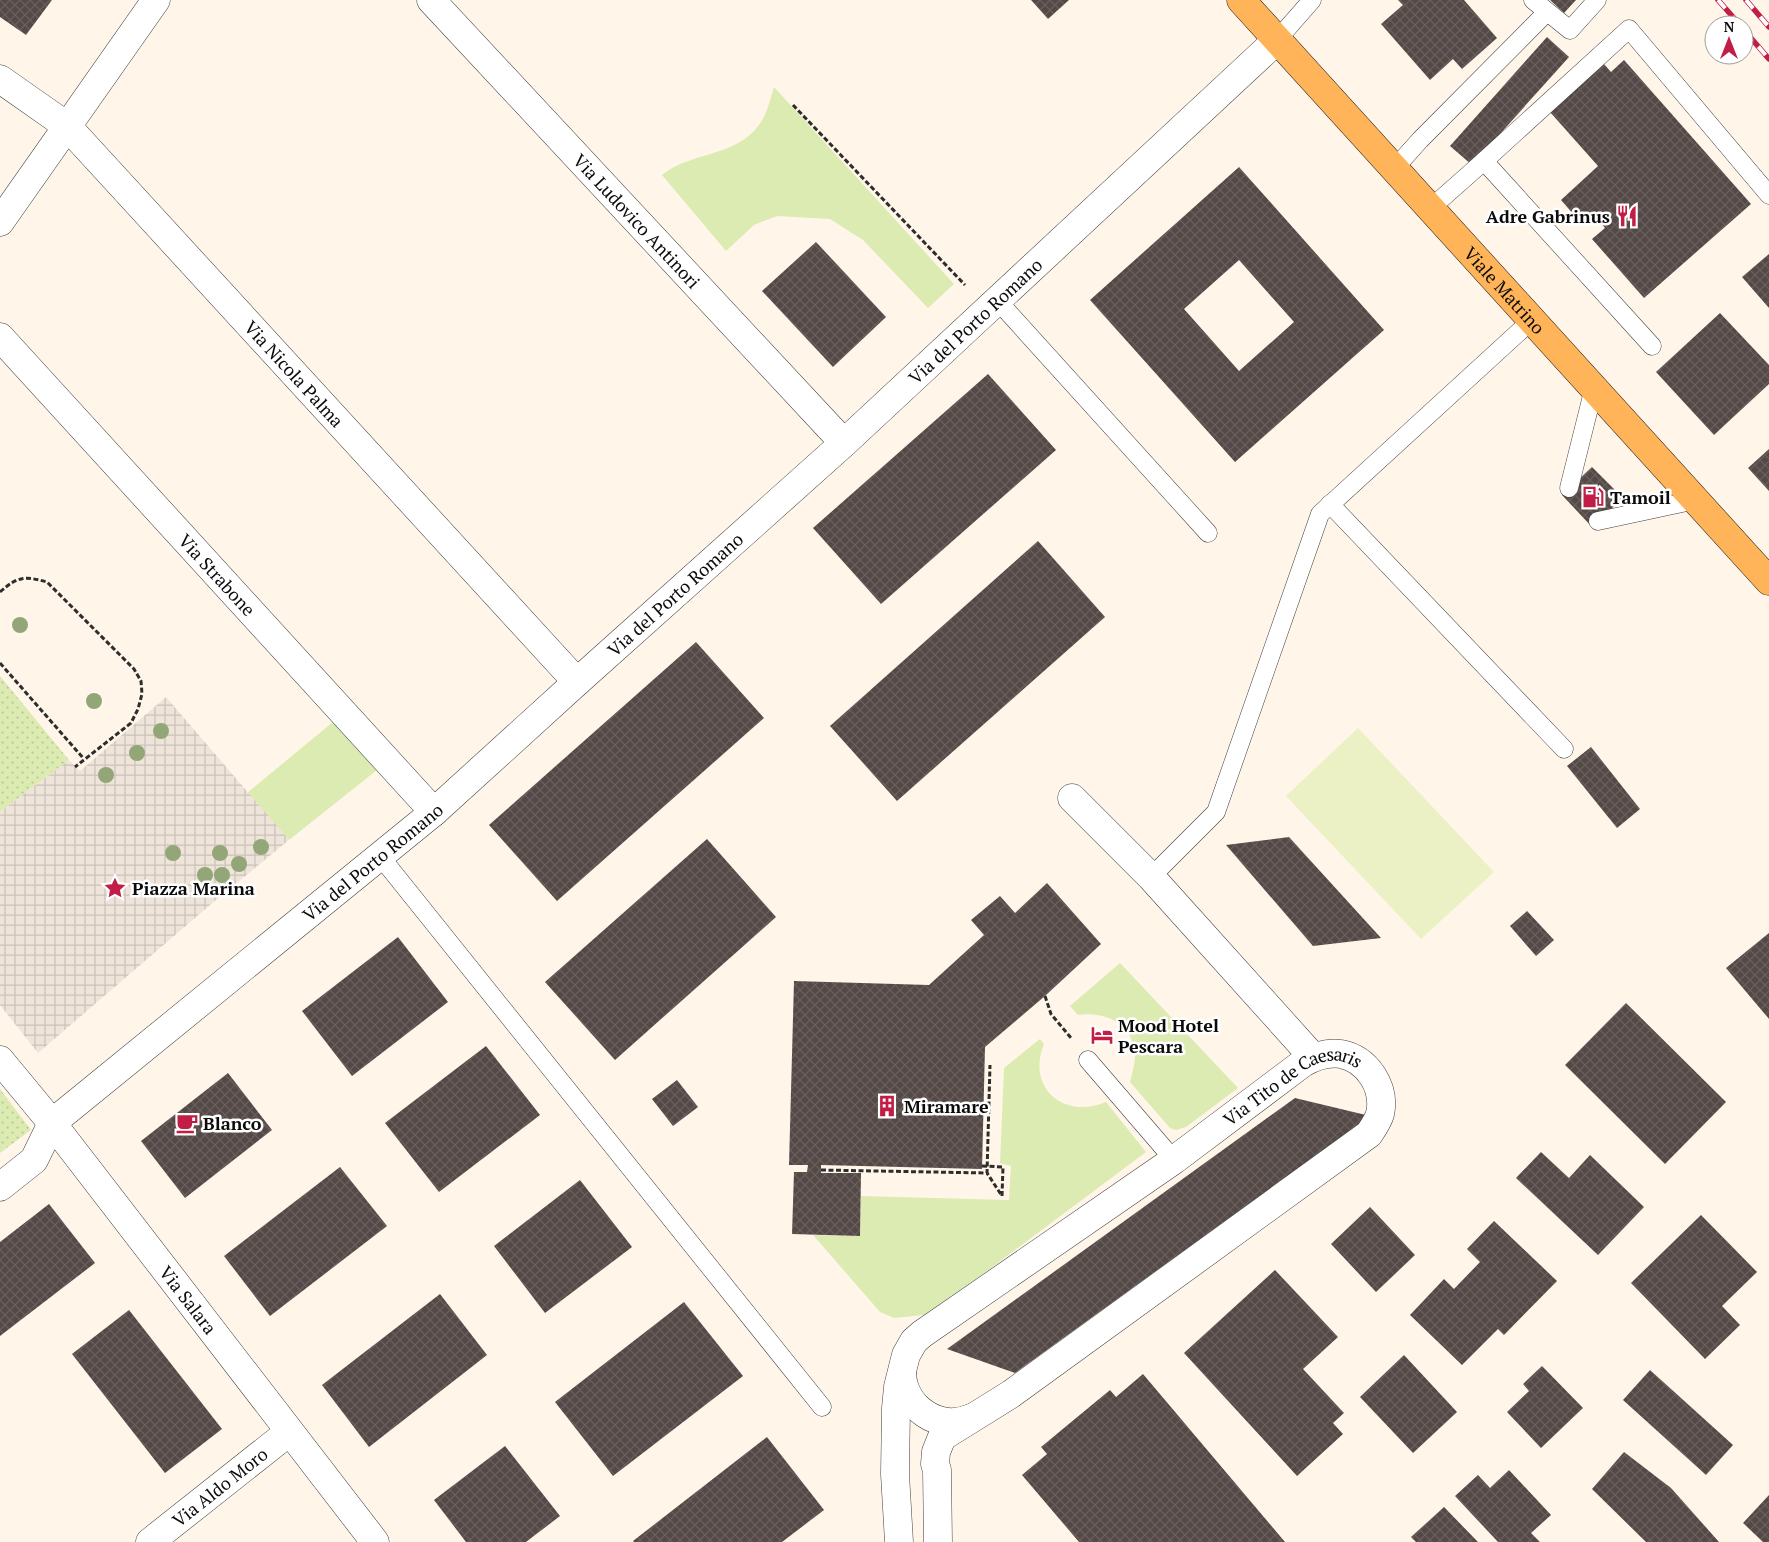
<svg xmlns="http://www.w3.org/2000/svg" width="1769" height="1542" viewBox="0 0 1769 1542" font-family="'PT Serif',serif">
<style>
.grass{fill:#dbebb2}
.park{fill:url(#park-dots)}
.pitch{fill:#ebf1c4}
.plaza{fill:url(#plaza-grid)}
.building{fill:url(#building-cross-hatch);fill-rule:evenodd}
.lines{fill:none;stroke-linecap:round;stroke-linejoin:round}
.lane-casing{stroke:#3e3e3e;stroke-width:19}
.street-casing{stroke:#3e3e3e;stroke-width:29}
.primary-casing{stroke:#1c1c1c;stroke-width:29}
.path{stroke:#2d2d2d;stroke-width:3;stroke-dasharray:5 2.5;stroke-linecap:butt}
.lane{stroke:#fff;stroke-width:18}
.street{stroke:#fff;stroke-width:28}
.primary{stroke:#ffb459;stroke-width:28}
.rail-casing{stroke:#c11d47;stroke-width:5.5}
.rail{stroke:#fff;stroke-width:4;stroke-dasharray:11;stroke-linecap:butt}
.path-bridge{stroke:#2d2d2d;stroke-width:3;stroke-dasharray:5 2.5;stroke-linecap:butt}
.tree{fill:#92a677}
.labels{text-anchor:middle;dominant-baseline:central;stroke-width:5;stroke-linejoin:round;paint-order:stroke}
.poi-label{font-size:18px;font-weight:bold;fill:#0b0b0b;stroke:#fff;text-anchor:start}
.street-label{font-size:18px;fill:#0b0b0b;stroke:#fff}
</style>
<defs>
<pattern id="park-dots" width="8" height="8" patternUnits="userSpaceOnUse" patternTransform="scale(1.25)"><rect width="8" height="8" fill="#dbebb2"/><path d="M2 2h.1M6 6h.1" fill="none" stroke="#bbc898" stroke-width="1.8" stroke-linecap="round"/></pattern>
<pattern id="plaza-grid" width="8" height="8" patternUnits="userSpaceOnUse" patternTransform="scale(1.25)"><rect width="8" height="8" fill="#eee4d9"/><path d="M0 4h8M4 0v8" fill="none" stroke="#cbc2b9"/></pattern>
<pattern id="building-cross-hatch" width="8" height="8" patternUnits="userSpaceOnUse" patternTransform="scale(1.25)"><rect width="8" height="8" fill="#544947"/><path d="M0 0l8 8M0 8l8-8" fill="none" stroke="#685f5d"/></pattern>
</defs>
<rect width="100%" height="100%" fill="#fff6e9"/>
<!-- grass -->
<g class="grass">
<path d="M774,87L954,284L928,308L863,240L830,219L777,216L754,225L726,251L662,175C695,149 741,159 764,117C768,108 771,97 774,87Z"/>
<polygon points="333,722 377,770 289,840 247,793"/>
<path d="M1120,963L1238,1088L1186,1127L1176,1130L1170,1128L1130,1082C1132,1075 1134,1066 1135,1059C1136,1025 1107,1011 1078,1015L1070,1006Z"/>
<path d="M1040,1039L1044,1044C1026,1088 1064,1120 1106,1102L1146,1152L987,1271L924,1315L894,1318L880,1312L813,1235L860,1236L861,1196L1009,1200L1011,1166L1000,1163L1004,1068Z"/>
</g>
<!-- park -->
<g class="park">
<polygon points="0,676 69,760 0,812"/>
<polygon points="0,1089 31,1130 0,1153"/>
</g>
<!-- pitch -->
<polygon class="pitch" points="1358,728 1494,872 1421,939 1286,796"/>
<!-- plaza -->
<polygon class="plaza" points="166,697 289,840 210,905 38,1053 0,1005 0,812 69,760 80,771"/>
<!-- building -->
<g class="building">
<polygon points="0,0 52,0 26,35 0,17"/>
<polygon points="1031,0 1069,0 1048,19"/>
<polygon points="1398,0 1464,0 1497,38 1462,69 1453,59 1430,80 1381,24 1403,5"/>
<polygon points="1550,0 1576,0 1564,13"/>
<polygon points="1547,37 1569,57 1472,165 1450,146"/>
<polygon points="1624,60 1751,204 1644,298 1592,239 1605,228 1592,212 1580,222 1561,200 1598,166 1550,112 1604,64 1611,72"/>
<path d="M1239,167L1384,330L1235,462L1090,300ZM1239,260L1294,322L1239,371L1184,309Z"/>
<polygon points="816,242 886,317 833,367 762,291"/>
<polygon points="1769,254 1769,308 1742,277"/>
<polygon points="1720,313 1769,365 1769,384 1714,435 1656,372"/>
<polygon points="988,374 1056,450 881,604 813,528"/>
<polygon points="1769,449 1769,491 1748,468"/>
<polygon points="1592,467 1623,498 1592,527 1562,495"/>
<polygon points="1038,541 1105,617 897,801 830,726"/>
<polygon points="696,642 764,718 557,901 489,825"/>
<polygon points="1591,747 1640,809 1617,828 1567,766"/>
<polygon points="1289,837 1381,938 1313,946 1226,845"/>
<polygon points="707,839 776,917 615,1060 545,982"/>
<polygon points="1047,883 1101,944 1045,996 985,1047 982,1169 821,1165 821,1173 861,1173 860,1236 792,1234 794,1172 807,1172 808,1165 789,1165 794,981 929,985 984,935 971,920 1000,896 1015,913"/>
<polygon points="1527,911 1554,940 1536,956 1510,926"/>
<polygon points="1769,933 1769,1019 1726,968"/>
<polygon points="398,937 448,1002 352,1076 302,1011"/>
<polygon points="1626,1003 1726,1102 1665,1164 1565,1065"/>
<polygon points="486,1046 540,1115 439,1192 385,1123"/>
<polygon points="228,1073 272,1130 185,1198 141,1141"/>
<polygon points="677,1080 698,1107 673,1126 652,1099"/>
<polygon points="1295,1098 1370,1116 1015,1373 947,1349"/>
<polygon points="1541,1152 1569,1178 1590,1155 1644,1207 1598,1255 1516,1178"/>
<polygon points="340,1167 387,1226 270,1316 224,1256"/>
<polygon points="580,1180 632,1247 545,1313 494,1246"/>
<polygon points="49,1204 95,1263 0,1336 0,1242"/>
<polygon points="1370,1207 1415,1255 1376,1292 1331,1244"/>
<polygon points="1701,1215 1757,1272 1722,1306 1740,1325 1705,1359 1631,1283"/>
<polygon points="1494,1221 1557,1281 1504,1335 1498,1329 1462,1365 1410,1315 1444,1279 1454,1289 1480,1262 1467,1249"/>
<polygon points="1275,1270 1338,1337 1303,1369 1344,1413 1333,1423 1343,1434 1297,1476 1184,1353"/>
<polygon points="440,1294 487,1355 369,1447 322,1385"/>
<polygon points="684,1302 743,1376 613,1476 555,1402"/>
<polygon points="129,1310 222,1429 165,1473 72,1354"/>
<polygon points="1404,1355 1457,1412 1413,1453 1360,1397"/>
<polygon points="1542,1366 1583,1408 1541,1448 1507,1412 1529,1391 1523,1384"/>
<polygon points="1650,1370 1733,1445 1706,1475 1623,1400"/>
<polygon points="1143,1374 1252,1503 1285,1542 1079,1542 1022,1475 1047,1454 1041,1447 1110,1390 1116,1397"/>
<polygon points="767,1437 824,1510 782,1542 634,1542 633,1541"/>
<polygon points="505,1446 560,1516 526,1542 466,1542 434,1500"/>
<polygon points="1624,1452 1671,1488 1719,1542 1646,1542 1592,1489"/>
<polygon points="1509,1470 1551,1515 1531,1533 1540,1542 1498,1542 1455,1496 1478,1475 1490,1488"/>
<polygon points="1769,1495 1769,1542 1763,1542 1743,1523"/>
<polygon points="1444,1507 1478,1542 1416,1542 1411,1537"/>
</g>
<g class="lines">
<!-- lane casing -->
<g class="lane-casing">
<g id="lane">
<polyline points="1533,0 1570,30 1597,0"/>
<polyline points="1277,40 1312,0"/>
<polyline points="1484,161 1629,29 1769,195"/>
<polyline points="1394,169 1420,140 1547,12"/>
<polyline points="1431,208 1484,161 1652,346"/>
<polyline points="997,300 1208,533"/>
<polyline points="1569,488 1594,388"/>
<polyline points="1330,504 1564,749"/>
<polyline points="1598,521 1696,500"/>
<polyline points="380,856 822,1407"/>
<polyline points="1151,877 1216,812 1320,514 1532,320"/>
<polyline points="1088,1060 1174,1160"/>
</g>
</g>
<!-- street casing -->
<g class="street-casing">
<g id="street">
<path id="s1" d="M431,0L844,443"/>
<path id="s2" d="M0,79L67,126L577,682"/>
<polyline points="0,222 156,0"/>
<path id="s3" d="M0,337L434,812"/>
<polyline points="1072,798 1151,877 1313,1057"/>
<path id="s4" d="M0,1060L52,1123L375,1542"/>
<path id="s5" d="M0,1187L34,1160L52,1123L434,812L577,682L844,443L1277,40"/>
<path d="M902,1374C904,1407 938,1432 971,1418"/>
<path id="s6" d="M150,1542L289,1432"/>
<path id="s7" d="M899,1542L895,1474L896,1408L898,1387L906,1355L914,1341L922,1334L1174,1160L1303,1063C1315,1056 1327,1052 1341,1054C1367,1059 1386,1087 1380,1114C1378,1121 1373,1128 1369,1134L1011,1394L942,1437L936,1452L935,1464L937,1470L938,1542"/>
</g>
</g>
<!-- primary casing -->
<g class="primary-casing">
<g id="primary">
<path id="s8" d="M1241,0L1769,581"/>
</g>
</g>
<!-- path -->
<g class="path">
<polyline points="793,105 965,285"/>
<path d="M0,592C18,576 25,576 47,582L134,669L141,681L142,694L138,709L131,723L75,767"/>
<polyline points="0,663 84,759"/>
<polyline points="1045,996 1051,1014 1071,1038"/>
<polyline points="821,1170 987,1173 990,1065"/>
</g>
<!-- lane -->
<use href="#lane" class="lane"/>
<!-- street -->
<use href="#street" class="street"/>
<!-- primary -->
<use href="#primary" class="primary"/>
<!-- rail casing -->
<g class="rail-casing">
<g id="rail">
<polyline points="1718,0 1740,25"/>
<polyline points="1746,0 1769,27"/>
<polyline points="1744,30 1769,59"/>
</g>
</g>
<!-- rail -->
<use href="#rail" class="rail"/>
<!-- path-bridge -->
<polyline class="path-bridge" points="982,1166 1003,1167 1002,1196 987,1173"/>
</g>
<!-- trees -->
<g class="tree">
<circle cx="20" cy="625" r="8"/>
<circle cx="94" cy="701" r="8"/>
<circle cx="161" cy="731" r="8"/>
<circle cx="137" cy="753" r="8"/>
<circle cx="106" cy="775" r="8"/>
<circle cx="261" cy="847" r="8"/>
<circle cx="173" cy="853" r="8"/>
<circle cx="220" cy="853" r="8"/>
<circle cx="239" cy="864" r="8"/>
<circle cx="205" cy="875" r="8"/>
<circle cx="222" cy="875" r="8"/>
</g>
<!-- icons -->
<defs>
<g id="restaurant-bare" transform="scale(1.725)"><path d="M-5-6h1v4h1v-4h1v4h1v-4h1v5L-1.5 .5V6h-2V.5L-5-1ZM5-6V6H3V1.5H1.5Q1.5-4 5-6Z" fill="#c11d47" stroke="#fff" stroke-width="2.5" paint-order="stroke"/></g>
<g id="fuel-bare" transform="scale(1.725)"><path d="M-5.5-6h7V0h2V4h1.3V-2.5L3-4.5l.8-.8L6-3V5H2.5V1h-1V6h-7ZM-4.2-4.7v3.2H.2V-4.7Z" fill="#c11d47" stroke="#fff" stroke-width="2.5" paint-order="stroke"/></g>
<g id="sight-bare" transform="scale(1.725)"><path d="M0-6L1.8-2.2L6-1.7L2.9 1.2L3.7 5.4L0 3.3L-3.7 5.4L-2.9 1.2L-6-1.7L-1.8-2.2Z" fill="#c11d47" stroke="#fff" stroke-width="2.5" paint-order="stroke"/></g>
<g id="hotel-bare" transform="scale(1.725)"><path d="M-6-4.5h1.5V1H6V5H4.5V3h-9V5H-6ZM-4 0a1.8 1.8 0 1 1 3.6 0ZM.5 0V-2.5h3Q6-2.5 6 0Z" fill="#c11d47" stroke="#fff" stroke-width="2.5" paint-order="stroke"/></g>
<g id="building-bare" transform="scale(1.725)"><path d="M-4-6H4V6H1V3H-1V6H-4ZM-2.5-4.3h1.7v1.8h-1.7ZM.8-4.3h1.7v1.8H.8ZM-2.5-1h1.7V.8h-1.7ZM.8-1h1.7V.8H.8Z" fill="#c11d47" stroke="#fff" stroke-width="2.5" paint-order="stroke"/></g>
<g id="cafe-bare" transform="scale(1.725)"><path d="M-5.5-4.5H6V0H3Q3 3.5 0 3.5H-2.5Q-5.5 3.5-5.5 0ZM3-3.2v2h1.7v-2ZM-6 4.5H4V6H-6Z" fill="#c11d47" stroke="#fff" stroke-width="2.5" paint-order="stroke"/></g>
</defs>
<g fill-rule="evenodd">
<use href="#restaurant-bare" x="1627" y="216"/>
<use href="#fuel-bare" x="1593" y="497"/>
<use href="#sight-bare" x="115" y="888"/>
<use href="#hotel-bare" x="1102" y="1035"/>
<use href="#building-bare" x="887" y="1106"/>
<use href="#cafe-bare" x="187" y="1123"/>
</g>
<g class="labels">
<!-- poi labels -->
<g class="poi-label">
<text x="1610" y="216" text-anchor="end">Adre Gabrinus</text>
<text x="1610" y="497">Tamoil</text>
<text x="132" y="888">Piazza Marina</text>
<text x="1118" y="1025">Mood Hotel<tspan x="1118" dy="21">Pescara</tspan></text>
<text x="904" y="1106">Miramare</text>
<text x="203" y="1123">Blanco</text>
</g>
<!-- street labels -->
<g class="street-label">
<text stroke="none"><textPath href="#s1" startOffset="302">Via Ludovico Antinori</textPath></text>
<text stroke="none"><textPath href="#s8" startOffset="392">Viale Matrino</textPath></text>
<text stroke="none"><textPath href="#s5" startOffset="1308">Via del Porto Romano</textPath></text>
<text stroke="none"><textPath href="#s2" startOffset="418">Via Nicola Palma</textPath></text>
<text stroke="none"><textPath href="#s3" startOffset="322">Via Strabone</textPath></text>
<text stroke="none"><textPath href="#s5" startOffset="902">Via del Porto Romano</textPath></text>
<text stroke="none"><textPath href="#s5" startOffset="498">Via del Porto Romano</textPath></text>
<text stroke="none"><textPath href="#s7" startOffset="665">Via Tito de Caesaris</textPath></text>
<text stroke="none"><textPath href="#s4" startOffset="305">Via Salara</textPath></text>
<text stroke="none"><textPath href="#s6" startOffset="89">Via Aldo Moro</textPath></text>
</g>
</g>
<!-- north arrow -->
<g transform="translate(1729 40)"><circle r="24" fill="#ffffff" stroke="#9d9d9d"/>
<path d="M0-4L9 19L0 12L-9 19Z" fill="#c11d47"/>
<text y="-8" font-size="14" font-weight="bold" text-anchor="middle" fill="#0b0b0b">N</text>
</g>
</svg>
